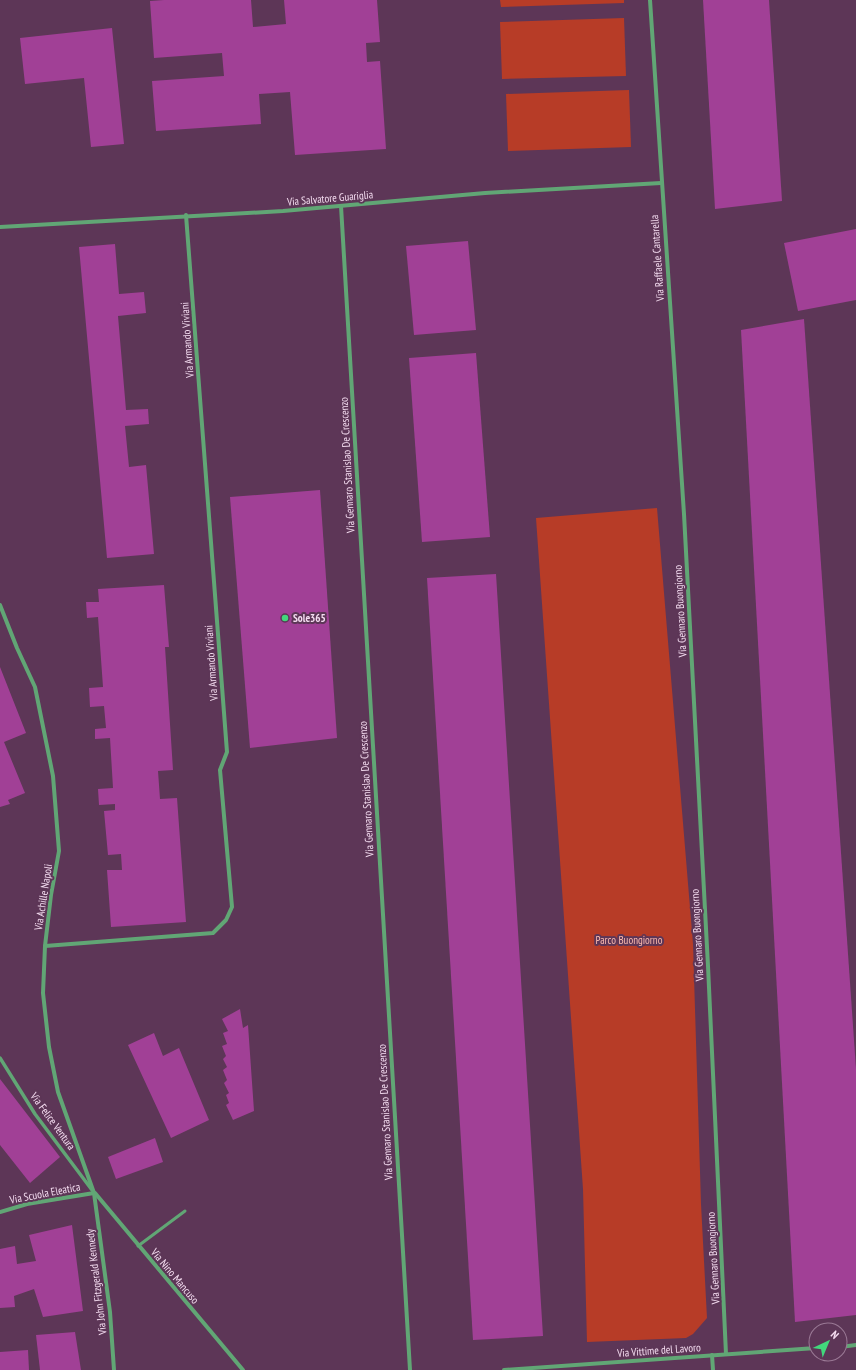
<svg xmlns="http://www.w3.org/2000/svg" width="856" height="1370" viewBox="0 0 856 1370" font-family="'PT Sans Narrow',sans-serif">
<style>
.green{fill:#b73c27}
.building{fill:#a14096}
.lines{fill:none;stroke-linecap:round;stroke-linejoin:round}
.service{stroke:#61a675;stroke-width:3}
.pedestrian{stroke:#61a675;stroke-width:3.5}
.minor{stroke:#61a675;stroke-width:4}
.poi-dot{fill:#42d77c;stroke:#5d3657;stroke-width:1.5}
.labels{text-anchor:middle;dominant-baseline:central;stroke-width:4;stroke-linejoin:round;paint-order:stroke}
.street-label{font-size:11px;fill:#f5ddf1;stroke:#5d3657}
.poi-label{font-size:11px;font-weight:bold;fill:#f5ddf1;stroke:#5d3657;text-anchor:start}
.park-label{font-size:11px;fill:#fbbaad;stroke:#5d3657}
</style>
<rect width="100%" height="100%" fill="#5d3657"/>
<!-- green -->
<g class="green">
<polygon points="500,0 624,0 624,3 501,7"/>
<polygon points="624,18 626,76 502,79 500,22"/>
<polygon points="629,90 631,147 508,151 506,94"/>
<polygon points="657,508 693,944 701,1204 707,1318 693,1334 686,1338 587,1342 583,1189 536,518"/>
</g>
<!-- building -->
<g class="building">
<polygon points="164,0 251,0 253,27 286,24 284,0 377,0 380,42 366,43 367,62 380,61 386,149 295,155 290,92 259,94 261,124 156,131 152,81 224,76 222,53 154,58 150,1"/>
<polygon points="703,0 769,0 782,201 715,209"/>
<polygon points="112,28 124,144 91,147 84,78 25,84 20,38"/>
<polygon points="856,229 856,300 798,311 784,243"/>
<polygon points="468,241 476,330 414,335 406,246"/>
<polygon points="115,244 119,294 144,292 146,313 118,316 126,410 148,409 149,424 125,426 129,467 146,465 154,554 107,558 79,247"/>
<polygon points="804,319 856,1069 856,1315 795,1322 741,330"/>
<polygon points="476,353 490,537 422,542 409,358"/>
<polygon points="320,490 337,738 250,748 230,497"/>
<polygon points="496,574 543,1336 473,1340 427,578"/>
<polygon points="164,585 169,647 165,647 173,770 158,771 160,799 177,798 186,922 111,927 107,870 122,870 121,854 108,855 104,811 115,810 115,804 99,805 98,789 113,788 110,738 95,739 95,729 106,728 104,706 90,707 89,688 103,687 98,617 87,618 86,602 99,602 98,589"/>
<polygon points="0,667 26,733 4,742 25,793 8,800 10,804 0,807"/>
<polygon points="240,1009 243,1028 248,1025 254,1111 233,1120 226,1105 229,1103 226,1095 229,1093 224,1083 227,1080 223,1070 227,1067 223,1059 226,1056 222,1046 227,1044 223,1033 228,1031 222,1019"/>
<polygon points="154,1033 163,1056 179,1048 209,1120 171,1138 128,1045"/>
<polygon points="0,1079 60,1157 30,1183 0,1145"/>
<polygon points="155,1138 163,1162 116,1179 108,1157"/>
<polygon points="72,1225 83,1311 43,1317 34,1289 14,1296 15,1307 0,1308 0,1249 15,1246 17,1264 36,1261 29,1235"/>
<polygon points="75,1332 81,1370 40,1370 36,1335"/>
<polygon points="28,1350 29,1370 0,1370 0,1352"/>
</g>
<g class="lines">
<!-- service -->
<polyline class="service" points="138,1246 185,1211"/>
<!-- pedestrian -->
<polyline class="pedestrian" points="0,1058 35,1114 92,1190"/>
<!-- minor -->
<g class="minor">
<polyline points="650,0 684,514 708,966 726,1354"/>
<polyline points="341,206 410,1370"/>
<polyline points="0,227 283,211 485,193 661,183"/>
<polyline points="0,605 17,648 35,687 53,776 59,851 51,895 45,946 43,993 49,1047 58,1092 94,1193 110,1312 114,1370"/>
<polyline points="45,946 213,933 226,920 232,907 220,770 227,752 186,215"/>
<polyline points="95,1193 243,1370"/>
<polyline points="0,1212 27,1204 94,1193"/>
<polyline points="840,1347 856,1345"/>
<polyline points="712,1355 713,1370"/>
<polyline points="504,1370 816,1348"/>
</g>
</g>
<!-- markers -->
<circle class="poi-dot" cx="285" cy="618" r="4"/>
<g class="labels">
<!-- street labels -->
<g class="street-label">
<text transform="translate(330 198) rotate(-5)">Via Salvatore Guariglia</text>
<text transform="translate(657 258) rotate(-94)">Via Raffaele Cantarella</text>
<text transform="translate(187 340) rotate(-94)">Via Armando Viviani</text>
<text transform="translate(347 465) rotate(-93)">Via Gennaro Stanislao De Crescenzo</text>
<text transform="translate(680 611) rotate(-93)">Via Gennaro Buongiorno</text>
<text transform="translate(211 663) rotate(-94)">Via Armando Viviani</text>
<text transform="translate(366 789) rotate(-93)">Via Gennaro Stanislao De Crescenzo</text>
<text transform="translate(43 897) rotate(-81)">Via Achille Napoli</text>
<text transform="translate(697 935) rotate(-93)">Via Gennaro Buongiorno</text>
<text transform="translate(385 1112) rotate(-93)">Via Gennaro Stanislao De Crescenzo</text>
<text transform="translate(53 1121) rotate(54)">Via Felice Ventura</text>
<text transform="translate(45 1193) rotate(-11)">Via Scuola Eleatica</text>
<text transform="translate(713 1258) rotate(-93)">Via Gennaro Buongiorno</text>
<text transform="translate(175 1276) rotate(50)">Via Nino Mancuso</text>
<text transform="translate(96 1282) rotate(-97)">Via John Fitzgerald Kennedy</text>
<text transform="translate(659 1350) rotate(-4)">Via Vittime del Lavoro</text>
</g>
<!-- poi labels -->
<g class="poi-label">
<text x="293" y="618">Sole365</text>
</g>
<!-- park labels -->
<g class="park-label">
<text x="629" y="940">Parco Buongiorno</text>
</g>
</g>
<!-- north arrow -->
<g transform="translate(828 1342) rotate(44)"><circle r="19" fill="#5d3657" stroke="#9a7995"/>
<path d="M0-3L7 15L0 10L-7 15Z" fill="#42d77c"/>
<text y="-6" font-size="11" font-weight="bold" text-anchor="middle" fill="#f5ddf1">N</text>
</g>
</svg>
